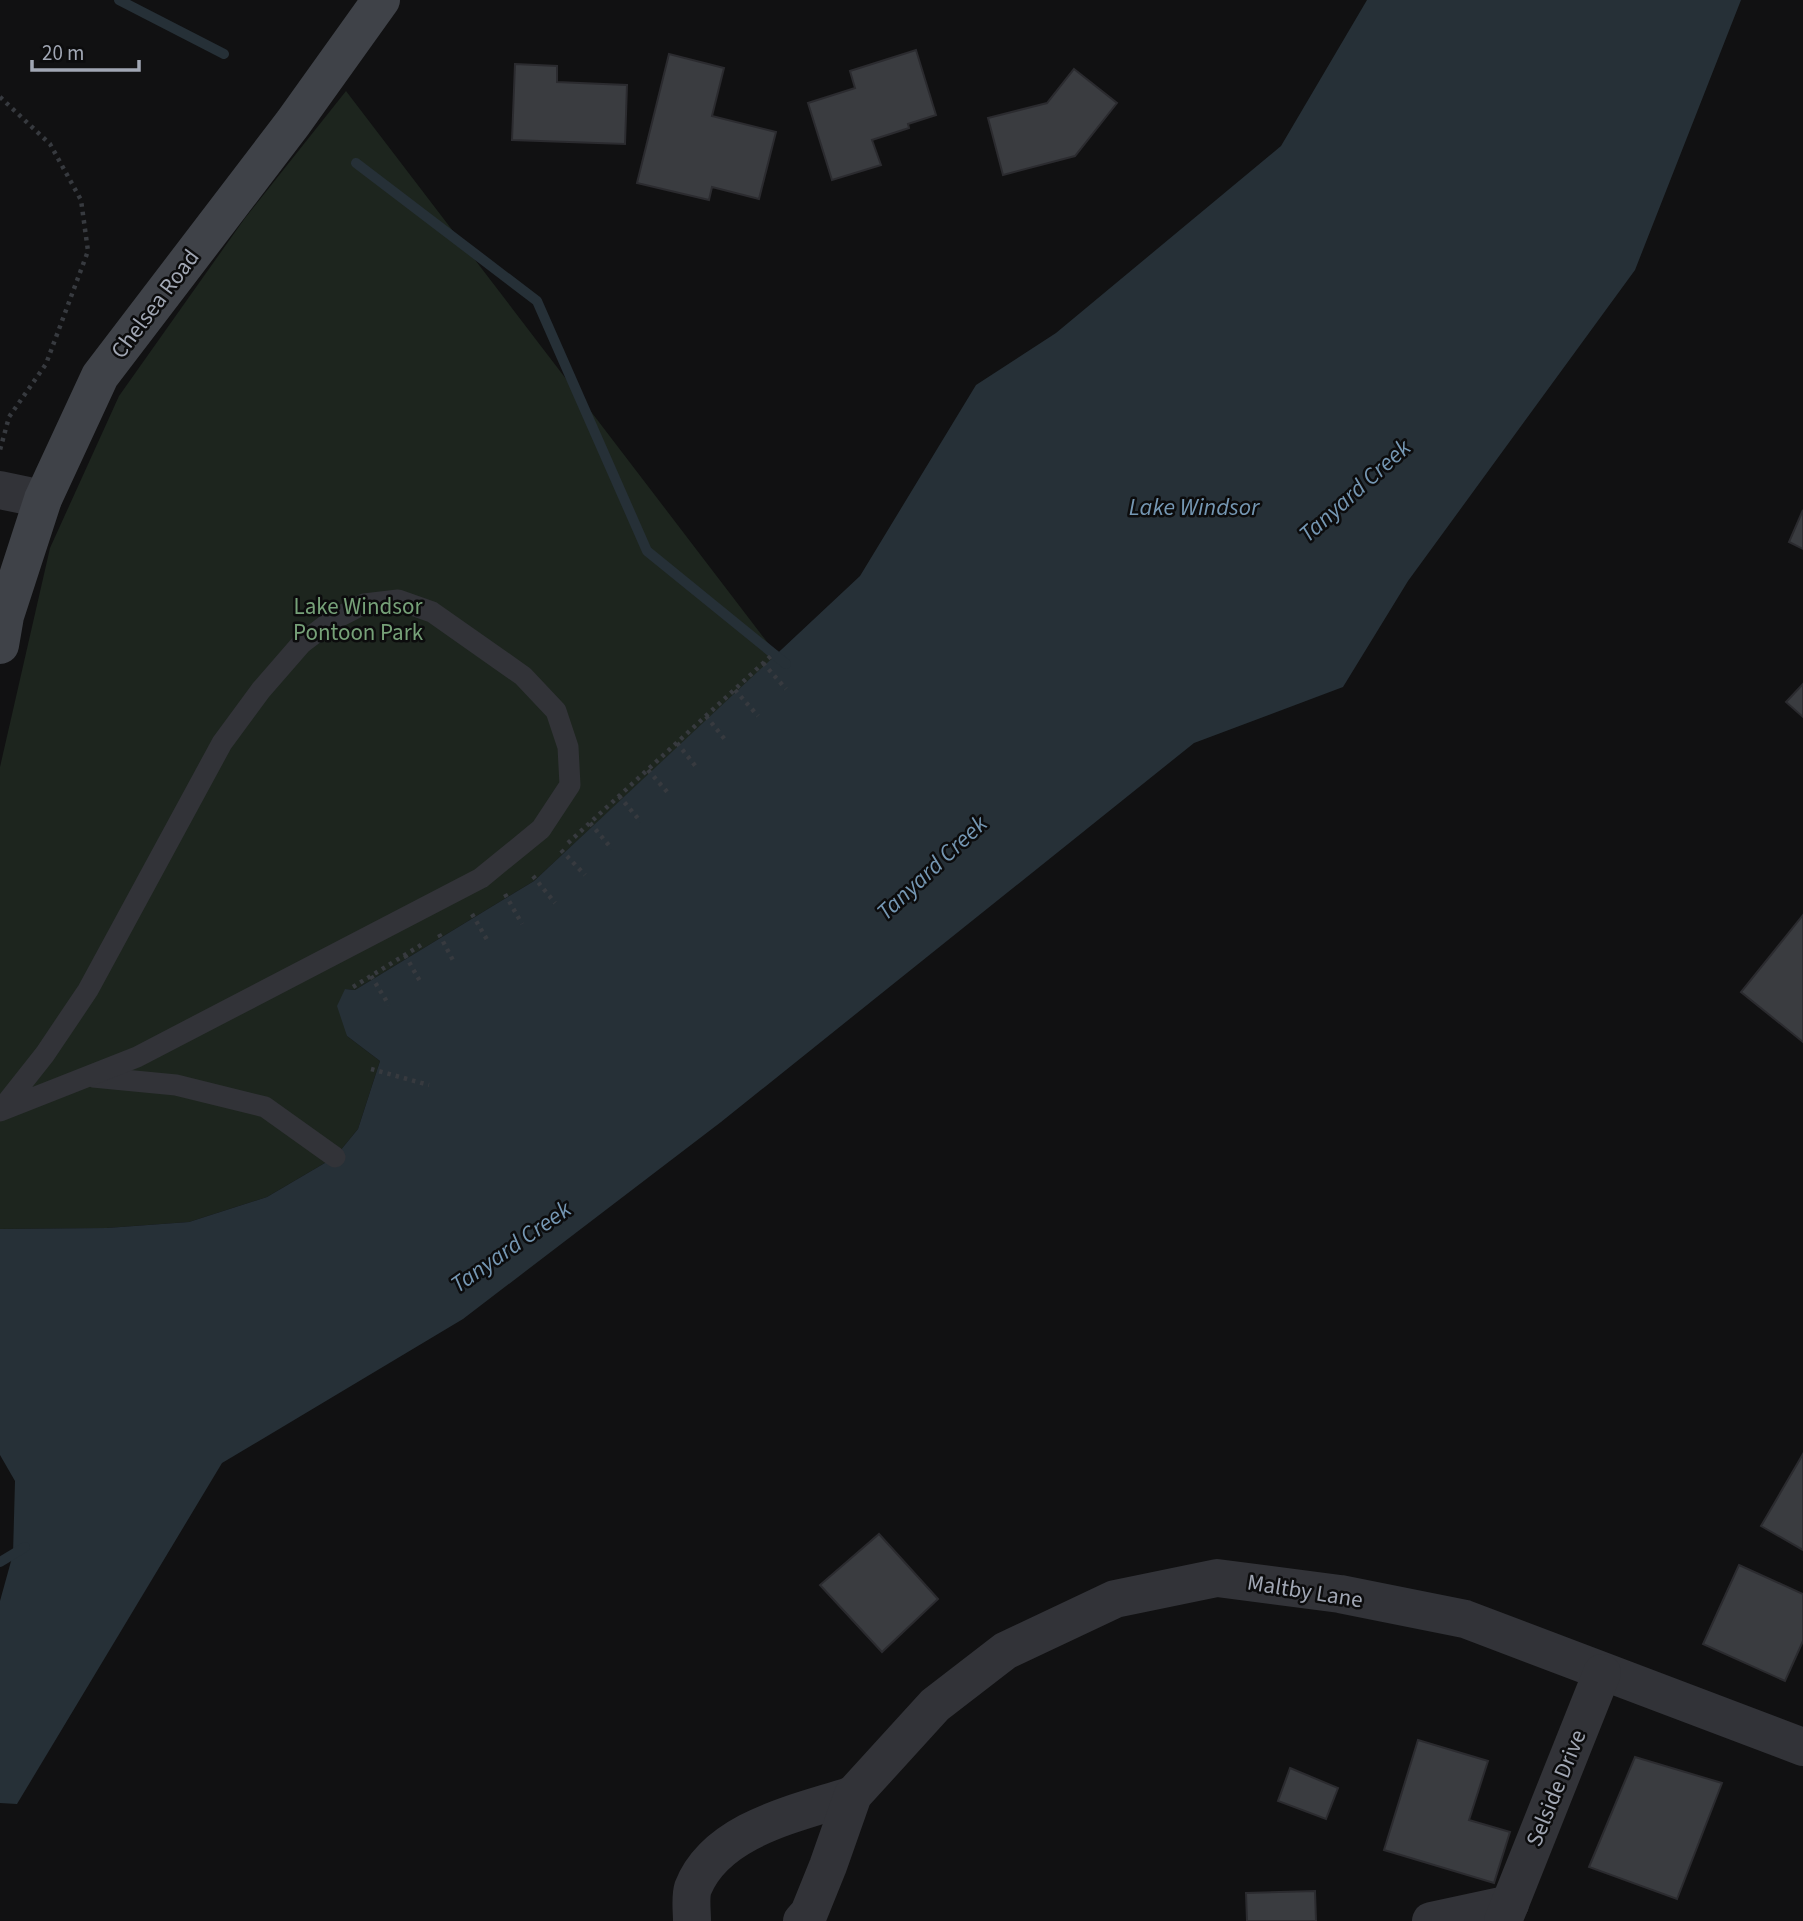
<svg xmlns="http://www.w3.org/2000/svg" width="1803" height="1921" viewBox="0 0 1803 1921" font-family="'Source Sans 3',sans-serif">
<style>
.green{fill:#1d251e}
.water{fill:#263037}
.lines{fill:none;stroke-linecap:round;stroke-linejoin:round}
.stream{stroke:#263037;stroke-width:10}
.building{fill:#3a3c40;stroke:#2b2b2f;stroke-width:2}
.path{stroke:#373a3f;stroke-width:4.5;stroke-dasharray:3.5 5;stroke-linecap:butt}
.lane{stroke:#323338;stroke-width:21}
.street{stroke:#323338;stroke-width:38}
.secondary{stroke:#3f4248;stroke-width:38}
.labels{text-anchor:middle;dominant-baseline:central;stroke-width:5;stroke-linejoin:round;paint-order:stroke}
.street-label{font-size:23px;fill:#a1a7b4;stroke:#0c0c0d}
.park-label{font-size:23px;fill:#76a178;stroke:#0c0c0d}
.water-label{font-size:24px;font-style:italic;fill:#7597b3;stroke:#0c0c0d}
</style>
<rect width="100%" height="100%" fill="#111112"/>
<!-- green -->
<polygon class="green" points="346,91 777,655 534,881 355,990 345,989 347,1036 380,1061 358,1129 335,1157 267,1197 189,1222 107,1228 0,1229 0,767 50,548 119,396 245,218"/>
<!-- water -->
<polygon class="water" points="1367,0 1741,0 1635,270 1408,581 1343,687 1194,743 721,1122 463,1319 222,1463 17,1804 0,1803 0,1601 13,1554 15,1481 0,1455 0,1229 107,1228 189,1222 267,1197 335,1157 358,1129 380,1061 347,1036 337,1006 345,989 355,990 534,881 860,576 976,385 1056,333 1281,146"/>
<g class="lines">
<!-- stream -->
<g class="stream">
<polyline points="119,0 224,54"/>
<polyline points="356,163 537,301 647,551 786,664"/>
<polyline points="0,1562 25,1547"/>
</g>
</g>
<!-- building -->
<g class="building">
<polygon points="916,50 936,115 908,124 909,128 872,140 881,165 832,180 808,103 855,88 850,71"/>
<polygon points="669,54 724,68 712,116 776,132 759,199 712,187 709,200 637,183"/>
<polygon points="515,64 557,66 557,82 627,85 625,144 512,140"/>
<polygon points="1074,69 1117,103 1075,156 1003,175 988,118 1047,103"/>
<polygon points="1803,510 1803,549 1789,542"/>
<polygon points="1803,684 1803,717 1786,702"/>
<polygon points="1803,915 1803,1042 1741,992"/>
<polygon points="1803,1454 1803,1550 1761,1526"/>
<polygon points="879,1534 938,1599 882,1652 820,1585"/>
<polygon points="1739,1565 1803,1594 1803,1641 1785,1681 1703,1644"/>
<polygon points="1418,1740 1488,1761 1469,1820 1510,1832 1494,1883 1384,1850"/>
<polygon points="1635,1757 1722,1783 1677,1899 1589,1867"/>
<polygon points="1290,1768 1338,1788 1326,1819 1278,1801"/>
<polygon points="1315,1891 1316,1921 1247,1921 1246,1893"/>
</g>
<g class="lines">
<!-- path -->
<g class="path">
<polyline points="0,97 50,144 81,200 88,251 46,364 9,417 0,450"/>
<polyline points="763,663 786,689"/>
<polyline points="735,690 758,716"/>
<polyline points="706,716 727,742"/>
<polyline points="677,743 697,768"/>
<polyline points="648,770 669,794"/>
<polyline points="619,796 641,822"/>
<polyline points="590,823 612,849"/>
<polyline points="568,843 772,655"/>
<polyline points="561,850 585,875"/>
<polyline points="533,876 555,903"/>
<polyline points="505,894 522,924"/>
<polyline points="472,914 489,943"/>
<polyline points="439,934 455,964"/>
<polyline points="405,955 421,983"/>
<polyline points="371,976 389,1005"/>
<polyline points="353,987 421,945"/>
<polyline points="371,1069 429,1085"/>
</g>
<!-- lane -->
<g class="lane">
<polyline points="93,1077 176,1085 265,1107 335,1157"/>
<polyline points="0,1111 45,1054 88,990 222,743 261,690 301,644 331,621 364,604 398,600 432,612 523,676 556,711 568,747 570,785 541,829 481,878 137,1057 0,1111"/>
</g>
<!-- street -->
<g class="street">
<polyline points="0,490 43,499"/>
<path d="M692,1921C692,1911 690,1897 693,1888C717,1828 799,1813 853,1795"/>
<polyline points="802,1921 809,1913 828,1866 853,1795 935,1705 1005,1651 1115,1599 1217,1578 1340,1594 1465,1619 1803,1747"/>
<polyline points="1431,1921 1510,1904"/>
<polyline points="1503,1921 1602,1673"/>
</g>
<!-- secondary -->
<polyline class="secondary" points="0,645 5,616 43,499 100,376 293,123 381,0"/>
</g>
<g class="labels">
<!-- street labels -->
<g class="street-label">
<text transform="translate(155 304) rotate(-53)">Chelsea Road</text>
<text transform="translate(1305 1591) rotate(9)">Maltby Lane</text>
<text transform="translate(1556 1788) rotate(-68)">Selside Drive</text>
</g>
<!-- park labels -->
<g class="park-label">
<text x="358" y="606">Lake Windsor<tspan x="358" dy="26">Pontoon Park</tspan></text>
</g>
<!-- water labels -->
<g class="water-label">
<text transform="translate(1355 491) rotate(-42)">Tanyard Creek</text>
<text x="1194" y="507">Lake Windsor</text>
<text transform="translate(932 868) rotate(-43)">Tanyard Creek</text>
<text transform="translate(511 1247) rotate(-35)">Tanyard Creek</text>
</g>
</g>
<!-- scale -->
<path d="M32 60v10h107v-10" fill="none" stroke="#a1a7b4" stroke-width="3.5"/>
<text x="42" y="60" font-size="21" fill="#a1a7b4" stroke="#0c0c0d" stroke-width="5" paint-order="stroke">20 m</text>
</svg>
